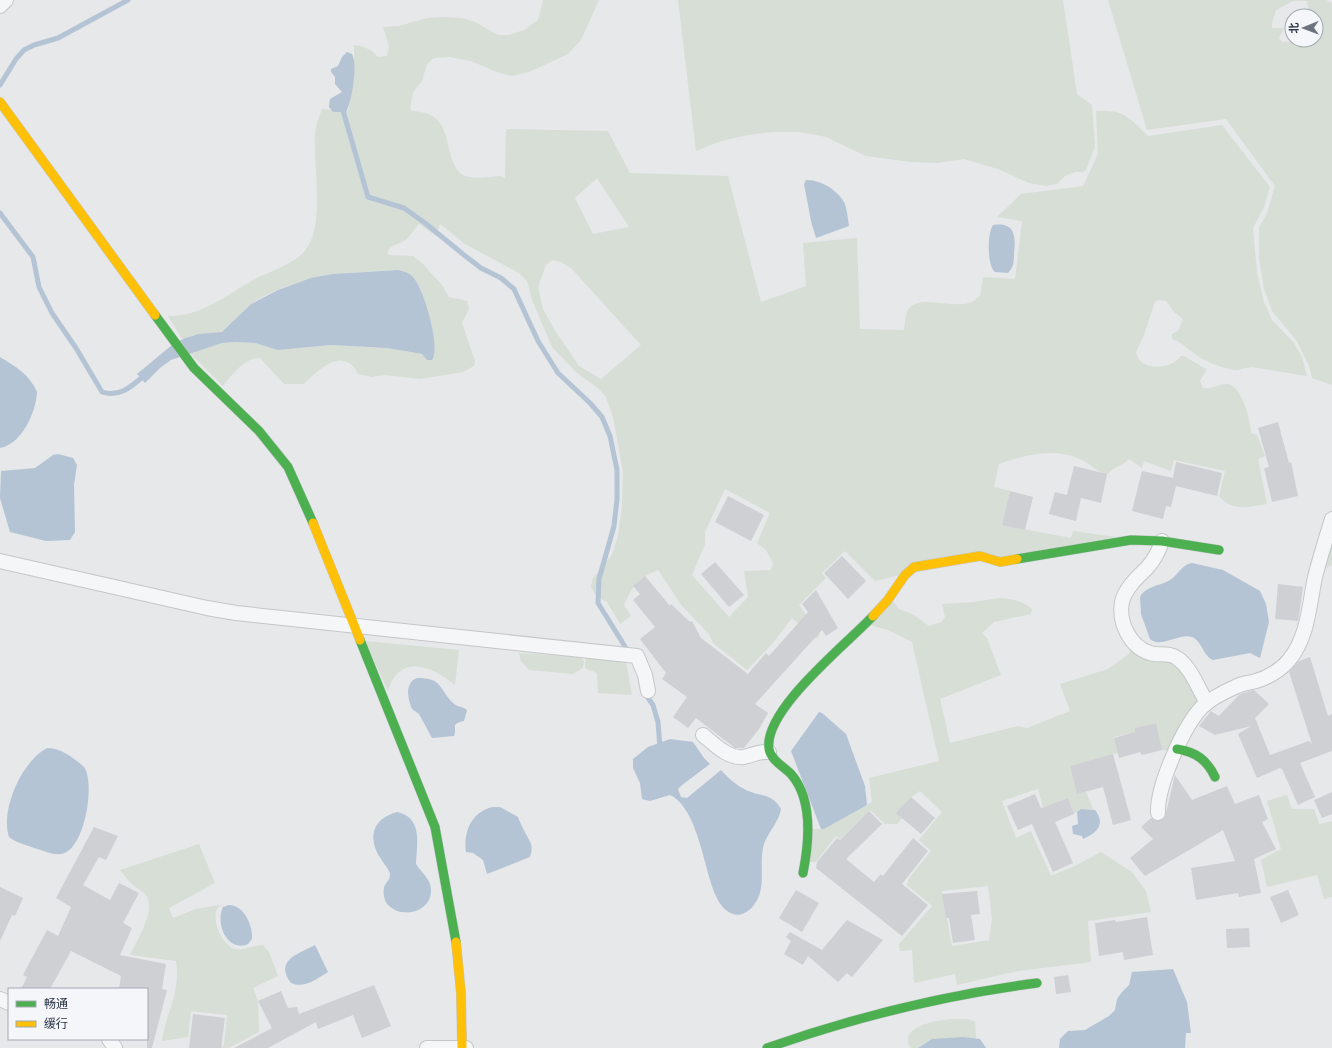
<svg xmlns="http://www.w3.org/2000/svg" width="1332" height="1048" viewBox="0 0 1332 1048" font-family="'Archivo Narrow','Noto Sans SC',sans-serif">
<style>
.green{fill:#d6ded6;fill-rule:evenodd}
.water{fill:#b4c4d5}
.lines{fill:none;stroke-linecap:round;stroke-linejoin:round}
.stream{stroke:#b4c4d5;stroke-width:5}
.building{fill:#ced0d3}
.street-casing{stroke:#c4c6c8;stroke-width:16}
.fast-casing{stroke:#c4c6c8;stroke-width:10}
.slow-casing{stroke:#c4c6c8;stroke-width:10}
.street{stroke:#f5f6f7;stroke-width:14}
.fast{stroke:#4caf50;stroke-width:9}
.slow{stroke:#ffc107;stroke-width:9}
</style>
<rect width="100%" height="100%" fill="#e6e8ea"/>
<!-- green -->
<g class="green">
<path d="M543,0H599L581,40L568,54L529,72L512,76L497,72L471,61L450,57L434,58L427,64L422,81L413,92L410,110C417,112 426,112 432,116C453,127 444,163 463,175C473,180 489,177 500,176L505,178L506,129L608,131L630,173L728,176L761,302L806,286L803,243L857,238L860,329L904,330C905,325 905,319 906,314C913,291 951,309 969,303C973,302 977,298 980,296L983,277L1015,279L1022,221L997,217L1021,194L1083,186L1098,154L1096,111C1123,109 1129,117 1148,136L1222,125L1270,187L1264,207L1253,228L1257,273L1264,302L1272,320L1293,342L1302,357L1307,376L1252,367C1245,367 1240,371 1233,370C1223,368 1210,363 1201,358C1190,352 1183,342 1172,339V334L1178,331L1183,319L1174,312L1166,301L1158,300L1155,302L1144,335L1136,352C1139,372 1171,370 1181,356H1184L1206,369V371L1200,381L1203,388C1213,390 1219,383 1228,384C1242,386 1251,422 1251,433L1257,435L1265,456L1258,459L1267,504C1250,507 1232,512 1219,496L1225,471L1174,460L1171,471L1144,461L1142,468L1129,459C1123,466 1114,466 1107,475C1098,472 1090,464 1080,459C1054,447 1025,455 999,464L994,487L1010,491L1002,525L1071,538L1073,531L1116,537L896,576L875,581L845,551L822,573L826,578L799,605L820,635L816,639L792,618L772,644L747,670L713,643L709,634L682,606L658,570C638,578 633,585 624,605L631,616L620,624L607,602L597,597L591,587L593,578L612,555L618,536L622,506L623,472L613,417L606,397L599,389L577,373L552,347L532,300L527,281L519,273L465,244L440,224L436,236L419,224L406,240L391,247L387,252L389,255L413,256L422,263L442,285L449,297L467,301L469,309L462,323L475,361L474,366L463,372L420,379L385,375L372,377L358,374C344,345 318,370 304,384H284L260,358C244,358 232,375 223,386L190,353L222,343L236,342L255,343L278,350L331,345L387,348L422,354L427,360C426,337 430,296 414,278C405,267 392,271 380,271C335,273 291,279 252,303C242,310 231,329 221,332C208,335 195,333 182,339L168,316C198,317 223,298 248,283C265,272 290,267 304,252C326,228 313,166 315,135C315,127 319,117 322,109L348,111L354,79V45C364,46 371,49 378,57L387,56L389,46L383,27L399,26L427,18L445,17L462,18L475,22L498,35H509L524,30L538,20ZM597,178L629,227L593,234L575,198ZM553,260L561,262L571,268L641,345L601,379L579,366L554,329L543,309L538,287L546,265ZM725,489L770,513L757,543L766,550L773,563L771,570L744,571L748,597L729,617L692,575L705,544V532Z"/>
<polygon points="678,0 1063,0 1077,94 1092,105 1095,147 1086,170 1083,172 1075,172 1065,176 1057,184 1047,186 1029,183 998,169 964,159 937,163 911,162 866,156 826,137 800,132 773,132 748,135 721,141 696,151"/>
<path d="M1108,0H1326L1332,3V385L1312,378L1309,366L1297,341L1272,311L1264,289L1259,257V228L1267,213L1275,186L1226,119L1147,130ZM1293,1H1307L1310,16H1316V40L1282,42L1279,38L1284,28H1272V23L1276,10Z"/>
<polygon points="1332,534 1332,565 1322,570"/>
<path d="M1000,598C1013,599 1022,601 1032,609L1031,614L994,622L982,633L987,638L1001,675L940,699L950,743L1018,726L1027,728L1070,711L1060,684L1108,669L1129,654L1132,645L1179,664L1202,702L1171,750H1162L1155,723L1135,728V732L1114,737L1118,753L1070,766L1077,793L1086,792L1093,809H1081L1074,814L1068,798L1043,807L1038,789L1002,801L1016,838L1031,831L1051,876L1077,865L1101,852L1132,872L1146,891L1151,912L1088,921L1091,962L1018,971L957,985L955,974L914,983L912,950L900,951L899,944L932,906L907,885L909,878L931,851L919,840L942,812L920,791L911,797L897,813L902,818L897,824H885L870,810L840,839L836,836L816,862H810L813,829H824L872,802L869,778L939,761L912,642L888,630L870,625L893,601L899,609L914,615L929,626L941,622L945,617L942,604L974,602ZM988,886L992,918L989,940L952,946L942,891Z"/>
<path d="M365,641L459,650L455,685C433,667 400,652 388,691Z"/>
<polygon points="519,653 579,657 584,661 583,668 573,674 529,670 521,661"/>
<polygon points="586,656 626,661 632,695 598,693 597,673 585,668"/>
<polygon points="1287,795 1292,809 1314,809 1319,824 1332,821 1332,897 1324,899 1317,875 1267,887 1261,860 1281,849 1267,801"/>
<path d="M199,844L215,883L169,908L173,918L196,909L225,904C222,905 219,906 217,909C211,921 223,946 235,949C244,951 253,945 263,945L269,952L278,976L253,988L258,1001L259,1032L229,1048H217L224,1045L227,1015L191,1011L188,1037L162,1041C166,1011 181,994 176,961L130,955C137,940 158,908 145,894C142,891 140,890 137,888C130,883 125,877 120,870Z"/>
<path d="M953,1019H968L975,1022L976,1038L932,1039L918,1048H911C897,1026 939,1020 953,1019Z"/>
</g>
<!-- water -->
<g class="water">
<path d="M347,52L352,54C358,64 352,102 346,112H333L329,107L330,99L342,92L335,84V77L331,72V69L338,66L342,57Z"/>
<path d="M806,180C820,179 839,191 845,204C847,211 848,218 849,226L816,238L811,221L804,184Z"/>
<path d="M993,225C1015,222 1016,236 1014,253C1014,261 1014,267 1008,273L995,272C987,266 987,233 993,225Z"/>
<path d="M398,270C404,271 410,273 414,278C424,290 441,348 432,360H427L422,354L387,348L331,345L278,350L255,343L236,342L222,343L171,360L160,368L145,383L137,374L172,345L185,338L199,334L222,332L251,304L278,290L311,278L333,274Z"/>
<path d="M0,357C15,366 30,375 37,392C36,412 22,444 0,448Z"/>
<polygon points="58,454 73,458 77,465 74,485 75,532 70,540 46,541 10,532 0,498 1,471 35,468 53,455"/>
<path d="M1192,563L1223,570L1260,591L1266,604L1269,622L1260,658L1250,653L1213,660C1203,656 1202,641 1192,637C1178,633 1161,649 1150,639L1141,614L1140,597C1146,586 1160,586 1170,580C1178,575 1181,565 1192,563Z"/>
<path d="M417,678C443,678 438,688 453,703C457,707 462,706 467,710L464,721C449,724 458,728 454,736L432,738L419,714L412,709C408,699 404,683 417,678Z"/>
<polygon points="819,712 822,713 846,734 865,786 867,805 824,829 821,829 791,751"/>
<path d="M670,739L693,742L704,758L710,764L682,785L678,789L681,797L687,798L721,770C728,778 736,785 746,790C761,797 772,793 781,809C779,822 768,832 764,844C759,861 765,879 759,896C748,921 727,921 716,896C704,870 698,808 670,795L650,801L642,799L640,783L633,768V759L648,747Z"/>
<path d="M47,748C56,748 62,751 70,756C74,759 80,763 84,767C96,784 84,852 61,854C52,855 42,850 34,848C26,845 15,842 9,837C0,810 22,761 47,748Z"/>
<path d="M493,807H500L518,817C520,822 522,827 525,832C530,843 534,843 530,857L487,874L483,860L473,853L466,852C463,832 472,811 493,807Z"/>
<path d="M1081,809L1095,810C1106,824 1097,833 1083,839L1082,836L1073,834L1072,826L1078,824L1077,812Z"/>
<path d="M397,812C423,817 417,845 416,864C420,871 428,877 430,884C437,910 404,921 388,905C384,901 382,890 385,885C387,881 390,880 390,874C389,869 384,864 381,859C367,838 372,819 397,812Z"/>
<path d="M229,905C244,905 253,926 252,939L248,944C227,953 215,923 223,907Z"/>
<path d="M315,945L328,972C316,979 305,989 291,983C274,960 298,954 315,945Z"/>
<polygon points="1173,969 1187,1002 1191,1033 1186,1033 1185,1048 1059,1048 1060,1039 1068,1031 1085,1030 1109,1016 1115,1010 1117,999 1122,992 1129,985 1132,972"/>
<polygon points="963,1037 980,1039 986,1048 918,1048 932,1039"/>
</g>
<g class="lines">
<!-- stream -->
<g class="stream">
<polyline points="0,85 16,59 24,50 34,45 58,38 128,0"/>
<polyline points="342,107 368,197 404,208 425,223 464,255 481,268 501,278 514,289 538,341 558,373 590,403 602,417 610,436 617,470 617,499 614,526 599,579 598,603 629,653"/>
<path d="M0,213L33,257L39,287L52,313L76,348L102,392C120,398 132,386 146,374"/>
<polyline points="644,692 653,705 658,722 660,748"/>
</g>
</g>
<!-- building -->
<g class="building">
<polygon points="1278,422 1289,463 1291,462 1298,496 1272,502 1264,468 1269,467 1258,428"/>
<polygon points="1176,462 1222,473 1217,496 1176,486 1171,507 1166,506 1163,519 1132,511 1142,471 1173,478"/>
<polygon points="1074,466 1107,474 1101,503 1081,498 1076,521 1049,514 1055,492 1067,495"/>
<polygon points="1010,491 1033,497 1025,530 1002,525"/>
<polygon points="728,496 764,515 751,541 715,522"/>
<polygon points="842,556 866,581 848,599 824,573"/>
<polygon points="715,562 744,595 729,607 701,574"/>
<polygon points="645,576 670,606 671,604 690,622 692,621 701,638 748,674 766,653 769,656 808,612 802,604 816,590 838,628 826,636 822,630 755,704 768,713 759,729 744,748 735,748 696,718 688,728 673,717 687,697 662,679 666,673 640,639 655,627 633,600 640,594 633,586"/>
<polygon points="1278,584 1303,587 1298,621 1275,619"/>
<polygon points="1310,657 1328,716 1332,714 1332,751 1300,763 1315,797 1298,805 1282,769 1280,768 1257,778 1238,734 1251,726 1215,735 1199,726 1211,711 1219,716 1240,694 1254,690 1269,704 1255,718 1270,755 1309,741 1312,744 1289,672 1299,661"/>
<polygon points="1156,723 1162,750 1142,755 1140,752 1119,758 1114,738 1135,732 1135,728"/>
<polygon points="1113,754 1131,820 1113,825 1103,787 1077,794 1070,766"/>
<polygon points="1175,775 1192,800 1227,786 1235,804 1259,795 1268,819 1262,822 1276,849 1254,859 1261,893 1239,897 1238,893 1196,900 1191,868 1235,861 1223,830 1145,876 1130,858 1153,839 1141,827 1151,818 1158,821 1165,817"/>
<polygon points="1332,792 1332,814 1322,818 1314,800"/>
<polygon points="1035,794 1041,808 1068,798 1074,814 1055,822 1073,863 1053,872 1032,824 1018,830 1007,806"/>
<polygon points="911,797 935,818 921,834 896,813"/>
<polygon points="869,811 882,824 846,859 874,882 881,874 883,876 913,838 928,851 902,884 928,905 902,936 816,868 817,862 837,838 840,840"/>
<polygon points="94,827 118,836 106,860 99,857 83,885 110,900 119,883 139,893 123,923 132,928 120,955 166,964 162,989 167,990 152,1048 147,1048 147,989 119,989 121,976 71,951 50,989 21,989 27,977 23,975 47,930 58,936 71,907 56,898"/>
<polygon points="0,887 23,898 15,916 12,915 0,941"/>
<polygon points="796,890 819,903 802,932 779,918"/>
<polygon points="1288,890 1299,915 1281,923 1270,897"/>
<polygon points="977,891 980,914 971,915 975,940 953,943 949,918 946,918 942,894"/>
<polygon points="1147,917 1153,955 1124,960 1123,952 1099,956 1095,923 1115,920 1116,922"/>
<polygon points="847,920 883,940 852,977 847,973 838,982 808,956 803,965 784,954 791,941 786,937 790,932 822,950"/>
<polygon points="1249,928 1250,947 1227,948 1226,929"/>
<polygon points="1068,975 1071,992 1056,994 1054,977"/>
<polygon points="374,985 391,1026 362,1038 353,1015 318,1029 316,1022 268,1048 234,1048 272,1028 258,1001 281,991 288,1008 297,1007 299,1014"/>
<polygon points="193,1014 225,1018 221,1048 189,1048"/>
</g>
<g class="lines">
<!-- street casing -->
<g class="street-casing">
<g id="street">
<polyline points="0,6 6,0"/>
<path d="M1162,541C1159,551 1154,560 1147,568C1138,577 1125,588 1122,602C1118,622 1130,647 1150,653C1159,656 1169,652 1177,658C1191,667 1199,690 1207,703"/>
<polyline points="0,561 207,608 236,613 637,656 645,675 648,691"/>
<path d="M703,735C714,744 728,759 744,757C753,755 760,751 769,752"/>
<path d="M1158,813C1157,786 1183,727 1202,707C1210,699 1224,692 1235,687C1242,683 1249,683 1256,681C1267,678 1281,670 1289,660C1308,637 1309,606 1315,577C1320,558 1326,538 1332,519"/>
<polyline points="0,999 9,1003"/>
<polyline points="109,1039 115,1048"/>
<polyline points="427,1048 466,1048"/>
</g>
</g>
<!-- fast casing -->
<g class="fast-casing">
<g id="fast">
<polyline points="155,315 194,368 259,431 288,467 313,523"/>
<polyline points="1017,559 1131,540 1162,541 1219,550"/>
<polyline points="360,640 435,827 456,942"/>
<path d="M1177,749C1196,752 1207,760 1215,777"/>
<path d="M803,873C809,843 813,799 791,774C783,766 771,760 769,749C763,710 848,643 873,616"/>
<path d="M767,1048C855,1017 944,995 1037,983"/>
</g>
</g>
<!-- slow casing -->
<g class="slow-casing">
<g id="slow">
<polyline points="0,102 155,315"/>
<polyline points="313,523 360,640"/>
<polyline points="873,616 887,601 905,575 914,567 980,556 1000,562 1017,559"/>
<polyline points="456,942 461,993 462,1047"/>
</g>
</g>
<!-- street -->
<use href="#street" class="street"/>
<!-- fast -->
<use href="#fast" class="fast"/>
<!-- slow -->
<use href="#slow" class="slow"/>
</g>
<!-- legend -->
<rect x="8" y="988" width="140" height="52" fill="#f4f6f9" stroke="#a4a8b1"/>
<rect x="16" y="1001" width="20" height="6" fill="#4caf50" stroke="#a4a8b1"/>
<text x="44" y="1008" font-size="12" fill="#2b3445">畅通</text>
<rect x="16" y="1021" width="20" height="6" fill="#ffc107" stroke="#a4a8b1"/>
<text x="44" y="1028" font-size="12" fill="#2b3445">缓行</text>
<!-- north arrow -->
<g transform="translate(1304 28) rotate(269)"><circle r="19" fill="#f4f6f9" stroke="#a4a8b1"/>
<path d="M0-3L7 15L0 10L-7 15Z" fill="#6c737f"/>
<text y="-6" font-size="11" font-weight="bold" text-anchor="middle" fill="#2b3445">北</text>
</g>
</svg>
